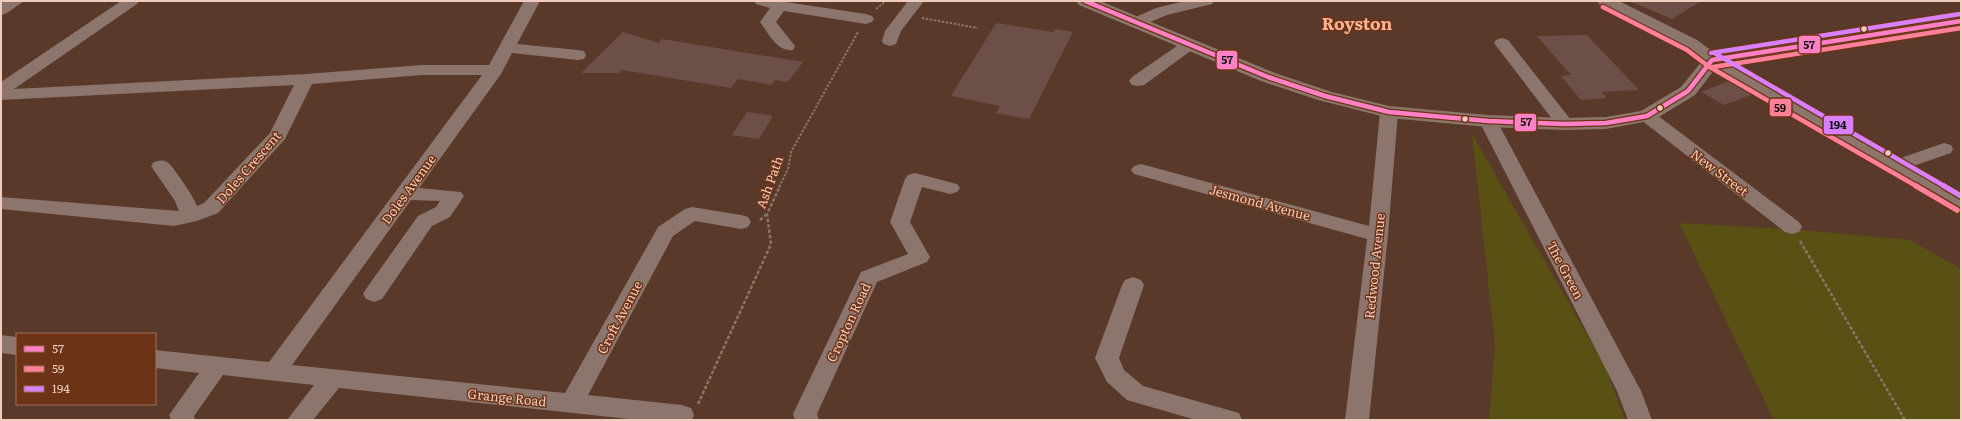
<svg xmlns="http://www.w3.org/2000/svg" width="1962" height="421" viewBox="0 0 1962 421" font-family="Literata,serif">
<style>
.green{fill:#595014}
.building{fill:#6c5048}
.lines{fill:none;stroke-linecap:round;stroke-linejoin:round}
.path-far1{stroke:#89756b;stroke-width:2;stroke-dasharray:2.5 1.5;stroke-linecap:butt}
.path{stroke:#89756b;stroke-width:2.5;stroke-dasharray:3.5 2;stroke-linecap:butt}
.minor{fill:#8b756c;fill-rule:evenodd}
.major{fill:#8c756b;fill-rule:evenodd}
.bus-1-casing{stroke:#6d3316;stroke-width:7}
.bus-2-far1-casing{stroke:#6d3316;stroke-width:7}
.bus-2-casing{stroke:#6d3316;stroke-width:8}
.bus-3-far1-casing{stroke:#6d3316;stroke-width:7}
.bus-3-casing{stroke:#6d3316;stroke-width:8}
.bus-1{stroke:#ff80c5;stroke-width:4.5}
.bus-2-far1{stroke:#ff8098;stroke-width:4.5}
.bus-2{stroke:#ff8098;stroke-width:5.5}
.bus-3-far1{stroke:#d880ff;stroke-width:4.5}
.bus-3{stroke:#d880ff;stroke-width:5.5}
.bus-dot{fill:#f0ccbd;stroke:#6d3316;stroke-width:1.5}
.labels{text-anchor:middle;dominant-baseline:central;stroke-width:3;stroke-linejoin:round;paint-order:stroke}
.street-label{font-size:13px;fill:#f0ccbd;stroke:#6d3316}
.district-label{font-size:17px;font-weight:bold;fill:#fbb596;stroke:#6d3316}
.line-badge{stroke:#6d3316;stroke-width:1.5}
.pale-badge-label{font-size:11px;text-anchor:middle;font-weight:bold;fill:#111}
</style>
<rect width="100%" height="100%" fill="#59392a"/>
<!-- green -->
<g class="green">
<polygon points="1472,134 1605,366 1625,420 1489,420 1495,345"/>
<polygon points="1679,223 1801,230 1910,240 1958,267 1961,271 1961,420 1774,420"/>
</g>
<!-- building -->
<g class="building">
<polygon points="1629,1 1701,1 1672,19"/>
<polygon points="996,23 1053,32 1055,29 1073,32 1029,119 996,113 1000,106 951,96"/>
<polygon points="623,32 659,43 662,39 803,62 788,82 775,80 772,85 738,79 731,88 622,70 620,73 581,73"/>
<polygon points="1587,35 1639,90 1601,92 1607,98 1581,100 1561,76 1571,75 1537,36"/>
<polygon points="1732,80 1754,94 1724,105 1701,92"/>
<polygon points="747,112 773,116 759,139 732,135"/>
</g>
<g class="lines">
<!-- path-far1 -->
<g class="path-far1">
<polyline points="876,9 886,1"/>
<polyline points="922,18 978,28"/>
<polyline points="779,187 788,169 791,152 858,32"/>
</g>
<!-- path -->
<g class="path">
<polyline points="760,220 767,214"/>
<polyline points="1800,241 1905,420"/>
<polyline points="698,404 771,244 767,214 780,186"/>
</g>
<!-- minor -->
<g class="minor">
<polygon points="5,1 24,1 7,13 1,15 1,3"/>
<path d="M121,1H139L137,4L14,89L306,74L422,65H489L524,1H540L517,44L578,50L584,51L586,55L584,59L578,60L512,53L501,74L419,188L461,192L464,196L450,217L432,226L382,299L374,302L366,299L363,294L366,289L418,216L436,207L440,201L411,200L292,365L565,393L658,227L685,209L692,207L741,215L748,217L751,222L748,227L741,229L695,221L673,236L588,395L682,405L691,408L694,415L692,420H638L339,388L313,420H287L314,385L223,375L194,416L195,420H171L169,415L199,373L155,368V350L269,362L482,75H422L312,84L285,139L218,213L197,221L174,226L1,209V197L179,211L175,201L151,166L154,162C158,161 162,159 167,162C172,164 195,199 197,206L204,203L270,133L294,85L1,100V82Z"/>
<path d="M754,1H779L866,14L872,16L874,19L872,22L866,24L784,11L776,22L795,46L793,50C778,53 768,33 760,22L770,8L756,4Z"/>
<polygon points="908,1 924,1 901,31 896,44 890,46 884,44 882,41 885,31"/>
<polygon points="1185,1 1214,1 1212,4 1167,15 1143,25 1137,27 1131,25 1129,22 1131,19 1156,8"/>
<polygon points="1502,38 1508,40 1571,120 1574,124 1571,128 1565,129 1559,128 1494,43 1496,40"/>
<polygon points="1190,39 1196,41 1198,44 1196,47 1144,85 1138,86 1132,85 1129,81 1132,77 1184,41"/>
<polygon points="1389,107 1395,108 1398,112 1388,235 1369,420 1345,420 1367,239 1134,174 1131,170 1134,166 1141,164 1369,226 1380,112 1383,108"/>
<polygon points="1647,111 1653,112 1799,222 1802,227 1799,232 1792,234 1785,232 1641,120 1638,116 1641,112"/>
<polygon points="1488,116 1494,117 1497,121 1641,391 1652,420 1628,420 1617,391 1479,121 1482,117"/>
<polygon points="1944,143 1951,145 1953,149 1951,153 1896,172 1889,170 1886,166 1889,162"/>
<polygon points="915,173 957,184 960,188 957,192 950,194 922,187 910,222 930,257 927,262 877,282 817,414 819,420 795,420 793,414 861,272 908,254 890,222 905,179 908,175"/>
<polygon points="1133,277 1141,280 1144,285 1119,358 1124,370 1143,386 1239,413 1242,420 1196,420 1127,400 1107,382 1095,358 1122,285 1125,280"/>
<polygon points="1,335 17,337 17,355 1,353"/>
</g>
<!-- major -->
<polygon class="major" points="1076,1 1100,1 1275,73 1332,92 1389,106 1488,115 1565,118 1606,117 1641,111 1681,87 1702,61 1685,48 1600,5 1597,1 1619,1 1697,40 1716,54 1961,16 1961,26 1730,63 1961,195 1961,211 1953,209 1715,69 1695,95 1654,120 1606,129 1565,130 1488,127 1389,118 1318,100 1261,81 1079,5"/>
<!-- bus-1 casing -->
<g class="bus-1-casing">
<polyline id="bus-1" points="1085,1 1268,77 1325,96 1389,112 1488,121 1565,124 1606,123 1647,116 1688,91 1712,60 1961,21"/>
</g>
<!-- bus-2-far1 casing -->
<g class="bus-2-far1-casing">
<g id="bus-2-far1">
<polyline points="1603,7 1687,50 1708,66 1918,187"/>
<polyline points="1713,67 1961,28"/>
</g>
</g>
<!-- bus-2 casing -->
<g class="bus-2-casing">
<polyline id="bus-2" points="1916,186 1957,210"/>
</g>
<!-- bus-3-far1 casing -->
<g class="bus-3-far1-casing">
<g id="bus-3-far1">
<polyline points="1711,53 1960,14"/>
<polyline points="1716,54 1946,187"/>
</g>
</g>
<!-- bus-3 casing -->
<g class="bus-3-casing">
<polyline id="bus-3" points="1944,186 1961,196"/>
</g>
<!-- bus-1 -->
<use href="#bus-1" class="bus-1"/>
<!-- bus-2-far1 -->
<use href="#bus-2-far1" class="bus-2-far1"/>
<!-- bus-2 -->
<use href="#bus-2" class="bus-2"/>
<!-- bus-3-far1 -->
<use href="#bus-3-far1" class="bus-3-far1"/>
<!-- bus-3 -->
<use href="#bus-3" class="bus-3"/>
</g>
<!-- markers -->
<g class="bus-dot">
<circle cx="1864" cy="29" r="3.5"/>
<circle cx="1660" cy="108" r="3.5"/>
<circle cx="1465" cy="119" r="3.5"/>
<circle cx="1888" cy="153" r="3.5"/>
</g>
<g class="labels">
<!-- street labels -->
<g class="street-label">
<text transform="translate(248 167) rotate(-49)">Doles Crescent</text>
<text transform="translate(1720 172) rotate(37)">New Street</text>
<text transform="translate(769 182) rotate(-70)">Ash Path</text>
<text transform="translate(408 189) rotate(-54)">Doles Avenue</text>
<text transform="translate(1260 202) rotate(15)">Jesmond Avenue</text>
<text transform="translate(1374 266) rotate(-84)">Redwood Avenue</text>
<text transform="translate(1566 270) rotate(62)">The Green</text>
<text transform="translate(619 317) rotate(-62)">Croft Avenue</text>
<text transform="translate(848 322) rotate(-65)">Cropton Road</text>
<text transform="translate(507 397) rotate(6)">Grange Road</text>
</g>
<!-- district labels -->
<g class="district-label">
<text x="1357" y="22">Royston</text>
</g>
</g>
<g class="line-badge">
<rect x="1798" y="35" width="23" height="19" rx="4" fill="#ff80c5"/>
<rect x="1216" y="50" width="22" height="20" rx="4" fill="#ff80c5"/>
<rect x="1769" y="98" width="23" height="19" rx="4" fill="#ff8098"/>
<rect x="1514" y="113" width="23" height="19" rx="4" fill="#ff80c5"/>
<rect x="1823" y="115" width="31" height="20" rx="4" fill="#d880ff"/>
</g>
<g class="pale-badge-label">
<text x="1809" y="49">57</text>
<text x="1227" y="64">57</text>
<text x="1780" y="112">59</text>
<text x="1526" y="126">57</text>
<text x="1838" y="129">194</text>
</g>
<!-- border -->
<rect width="1962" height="421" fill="none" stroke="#f0ccbd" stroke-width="4"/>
<!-- legend -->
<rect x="16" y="333" width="140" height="72" fill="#6d3316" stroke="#a17059"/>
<rect x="24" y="346" width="20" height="6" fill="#ff80c5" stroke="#a17059"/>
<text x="52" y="353" font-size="12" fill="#f0ccbd">57</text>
<rect x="24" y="366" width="20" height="6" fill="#ff8098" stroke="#a17059"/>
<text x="52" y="373" font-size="12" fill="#f0ccbd">59</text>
<rect x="24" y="386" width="20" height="6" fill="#d880ff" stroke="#a17059"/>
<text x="52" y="393" font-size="12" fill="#f0ccbd">194</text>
</svg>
